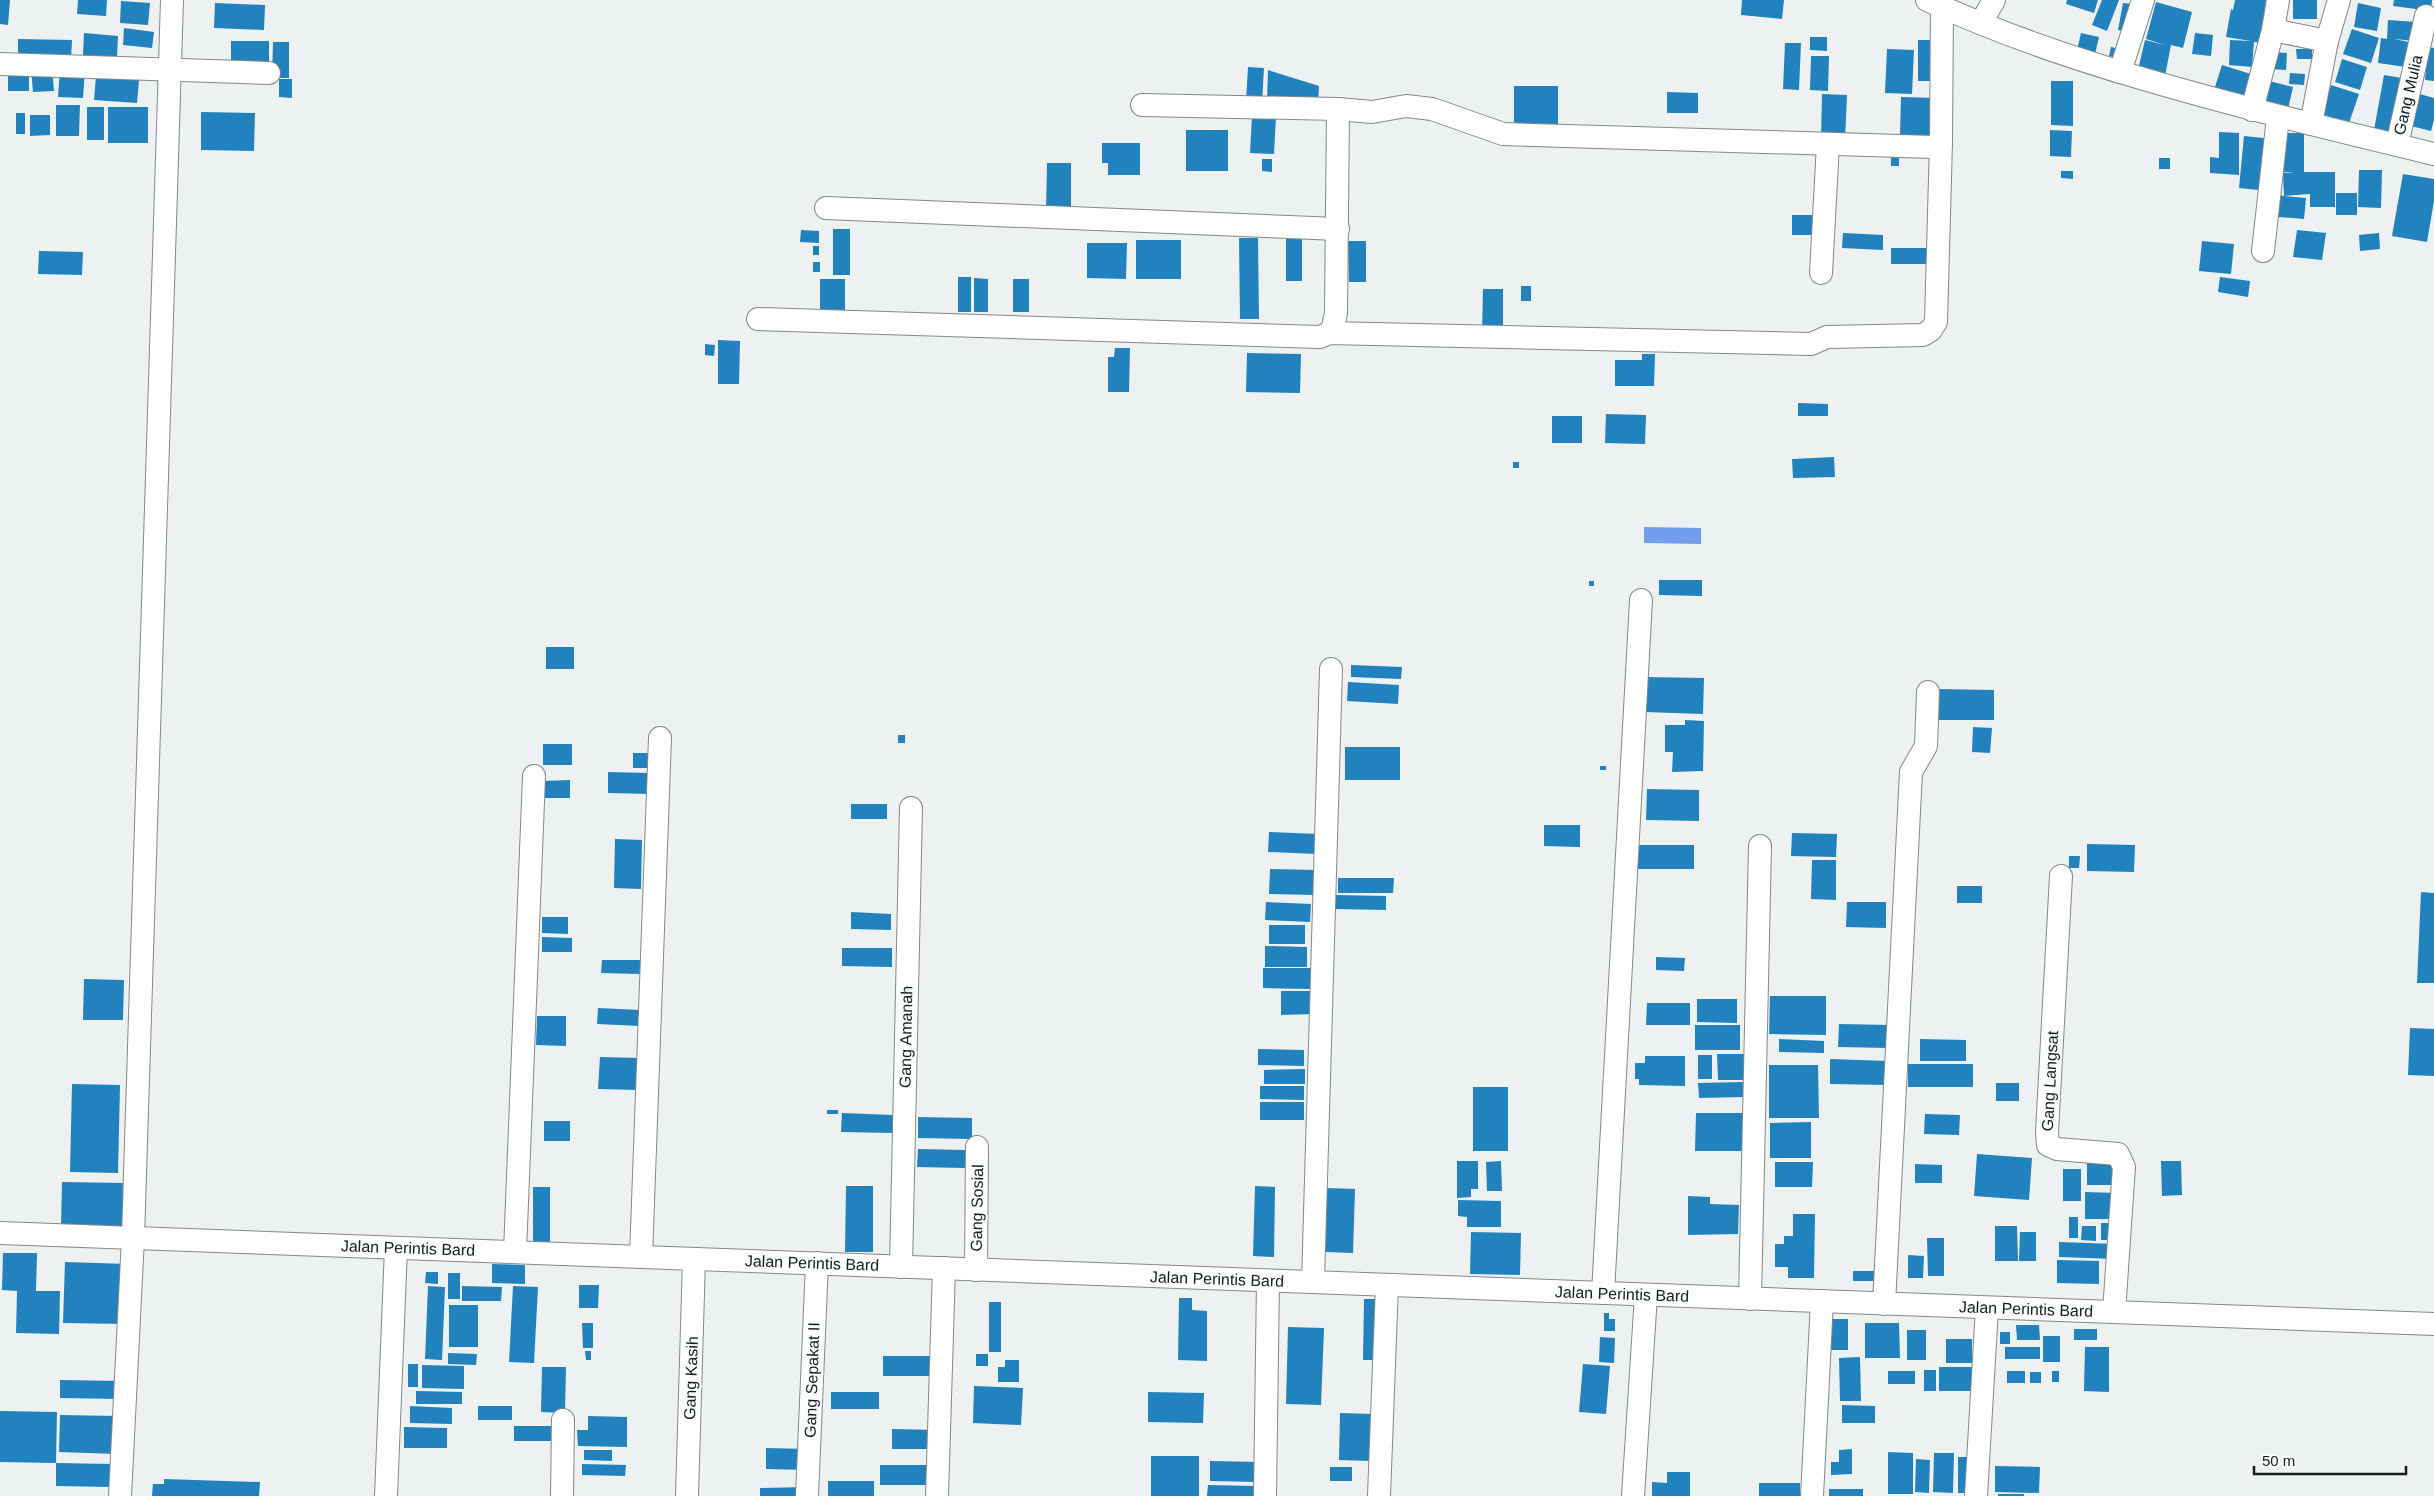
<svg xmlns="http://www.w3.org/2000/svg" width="2434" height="1496" viewBox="0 0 2434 1496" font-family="Arial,sans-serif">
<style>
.water{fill:#729eeb}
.building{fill:#2182bd}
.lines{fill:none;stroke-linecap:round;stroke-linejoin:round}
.minor-casing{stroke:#858889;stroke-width:24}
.minor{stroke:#fff;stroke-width:22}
.labels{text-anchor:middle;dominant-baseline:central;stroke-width:4.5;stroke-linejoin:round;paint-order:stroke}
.street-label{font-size:16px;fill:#191a1b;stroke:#fbfeff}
</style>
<rect width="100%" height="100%" fill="#edf1f2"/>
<!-- water -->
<polygon class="water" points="1644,527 1701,528 1701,544 1644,543"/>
<!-- building -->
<g class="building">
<polygon points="0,0 10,0 8,25 0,24"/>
<polygon points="78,0 107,0 106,16 77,14"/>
<polygon points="1742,0 1784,0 1782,19 1741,15"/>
<polygon points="2067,0 2098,0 2094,13 2066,4"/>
<polygon points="2102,0 2119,0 2107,31 2092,25"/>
<polygon points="2235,0 2266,0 2260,43 2254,42 2252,67 2229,65 2230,40 2251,41 2226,37 2231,9 2233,10"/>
<rect x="2293" y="0" width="24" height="19"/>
<polygon points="2394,0 2432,0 2431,11 2393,6"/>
<polygon points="121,1 150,3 148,25 120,23"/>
<polygon points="2156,2 2192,12 2183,48 2171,45 2165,76 2138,70 2145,40 2165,45 2146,39"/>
<polygon points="215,3 265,5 264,30 214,28"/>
<polygon points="2123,3 2133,4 2129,32 2118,30"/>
<polygon points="2358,3 2381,8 2377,31 2354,27"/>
<polygon points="2388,20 2416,22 2415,41 2394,39 2409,42 2406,67 2378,63 2381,38 2387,39"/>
<polygon points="124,28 154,32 152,48 123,45"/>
<polygon points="2352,29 2379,38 2371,63 2343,54"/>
<polygon points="84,33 118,36 117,57 83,55"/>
<polygon points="2081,33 2099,37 2095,54 2077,50"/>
<polygon points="2195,33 2213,35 2211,56 2192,54"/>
<polygon points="1810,37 1827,37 1827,51 1810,50"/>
<polygon points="18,39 72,40 71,60 18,59"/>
<rect x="1918" y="40" width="16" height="41"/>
<rect x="231" y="41" width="38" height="28"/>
<polygon points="273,42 289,42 289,78 272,78"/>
<polygon points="1785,43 1801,43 1799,90 1783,89"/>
<polygon points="2111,47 2123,50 2120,59 2109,56"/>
<polygon points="2428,47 2434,48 2434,81 2425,80"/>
<polygon points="1887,49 1914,50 1912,94 1885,93"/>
<polygon points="2296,49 2312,49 2312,59 2297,59"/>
<polygon points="2272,52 2287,53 2286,70 2271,69"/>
<polygon points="1811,56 1829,56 1828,91 1810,90"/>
<polygon points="2342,59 2367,67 2360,90 2335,82"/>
<polygon points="2222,65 2254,75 2247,100 2214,90"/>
<polygon points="52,67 54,91 33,92 31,68"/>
<polygon points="1248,67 1264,68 1262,103 1246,102"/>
<rect x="8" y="68" width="21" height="23"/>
<polygon points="60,69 85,70 83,98 58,97"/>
<polygon points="1268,70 1319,86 1318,102 1267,101"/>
<polygon points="2290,73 2305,74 2304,85 2289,84"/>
<polygon points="2384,75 2402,78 2392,133 2374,130"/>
<polygon points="96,76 139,80 137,103 94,100"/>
<polygon points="279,79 292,79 292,98 279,97"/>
<polygon points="2051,81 2073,81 2073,126 2051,125"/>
<polygon points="2269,81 2293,87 2288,109 2264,103"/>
<polygon points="2331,85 2359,94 2349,123 2322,114"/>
<rect x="1514" y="86" width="44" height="42"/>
<polygon points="1667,92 1698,93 1698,113 1667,113"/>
<polygon points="2416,93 2434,98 2434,120 2431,131 2407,125"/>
<polygon points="1822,94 1847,95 1845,140 1821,139"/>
<polygon points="1901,97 1937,98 1936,137 1900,136"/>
<polygon points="56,105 80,105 79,136 56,136"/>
<rect x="87" y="107" width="17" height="33"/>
<rect x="108" y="107" width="40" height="36"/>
<polygon points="201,112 255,113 254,151 201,150"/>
<rect x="16" y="113" width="9" height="21"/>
<polygon points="30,115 50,115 50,135 30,136"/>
<polygon points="1252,116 1276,117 1274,154 1250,153"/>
<rect x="1186" y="130" width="42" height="41"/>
<polygon points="2050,130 2072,131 2071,157 2050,156"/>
<polygon points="2219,132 2239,133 2239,175 2210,173 2210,157 2219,158"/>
<polygon points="2283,133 2304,133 2304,172 2335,172 2335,207 2310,207 2310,194 2284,196 2306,198 2304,219 2278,217 2280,195 2284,196 2283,173 2295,172 2283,172"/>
<polygon points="2244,136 2273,139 2268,191 2239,188"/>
<polygon points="1102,143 1140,143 1140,175 1108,175 1108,163 1102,163"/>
<rect x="1891" y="157" width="8" height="9"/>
<rect x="2159" y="158" width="11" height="11"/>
<polygon points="1262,159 1272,159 1272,172 1262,171"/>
<polygon points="1047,163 1071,163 1071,211 1046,211"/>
<polygon points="2359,170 2382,170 2381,208 2358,207"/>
<polygon points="2061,171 2073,171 2073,179 2061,178"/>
<polygon points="2403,174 2434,179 2434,201 2427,242 2392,236"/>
<rect x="2336" y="193" width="21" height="22"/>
<polygon points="1792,215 1819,215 1820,235 1792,235"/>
<rect x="833" y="229" width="17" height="46"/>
<polygon points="801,230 819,231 819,243 800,242"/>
<polygon points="2297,230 2326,233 2322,260 2293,257"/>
<polygon points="1843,233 1883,235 1883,250 1842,248"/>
<polygon points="2379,233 2380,249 2360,251 2359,235"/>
<polygon points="1239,238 1258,238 1259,319 1240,319"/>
<polygon points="1302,238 1302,281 1286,281 1286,239"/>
<rect x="1136" y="240" width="45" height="39"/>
<polygon points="1348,241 1366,241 1366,282 1349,282"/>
<polygon points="2202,241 2234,244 2231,274 2199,271"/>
<polygon points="1087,243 1127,243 1126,279 1087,278"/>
<rect x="813" y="246" width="6" height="9"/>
<rect x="1891" y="248" width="37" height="16"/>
<polygon points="39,251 83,252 82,275 38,274"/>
<rect x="813" y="262" width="7" height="10"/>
<rect x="958" y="277" width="13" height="35"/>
<polygon points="2220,277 2250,281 2248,297 2218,292"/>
<polygon points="974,278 988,279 988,312 974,312"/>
<rect x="820" y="279" width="25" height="33"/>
<rect x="1013" y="279" width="16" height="33"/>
<rect x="1521" y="286" width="10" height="15"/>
<polygon points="1483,289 1503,289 1503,334 1482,334"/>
<polygon points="718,340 740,341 739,384 718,384"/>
<polygon points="705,344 715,345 714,356 705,355"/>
<polygon points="1115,348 1130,348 1129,392 1108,392 1108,357 1114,357"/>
<polygon points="1247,353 1301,354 1300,393 1246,392"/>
<polygon points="1642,354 1655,354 1654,386 1615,386 1615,360 1642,360"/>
<polygon points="1798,403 1828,404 1828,416 1798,416"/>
<polygon points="1606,414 1646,415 1645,444 1605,443"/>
<rect x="1552" y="416" width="30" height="27"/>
<polygon points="1834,457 1835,477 1793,478 1792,459"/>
<rect x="1513" y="462" width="6" height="6"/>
<polygon points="1659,580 1702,580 1702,596 1659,595"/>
<rect x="1589" y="581" width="5" height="5"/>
<rect x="546" y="647" width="28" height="22"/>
<polygon points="1351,665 1402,667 1401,679 1351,677"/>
<polygon points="1645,677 1704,678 1703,714 1645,712"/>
<polygon points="1348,682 1399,685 1398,704 1347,701"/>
<polygon points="1936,689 1994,690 1994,720 1936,720"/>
<polygon points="1685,720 1704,721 1703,771 1672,772 1673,752 1665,752 1665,725 1685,725"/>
<polygon points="1973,727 1992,728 1990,753 1972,752"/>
<rect x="898" y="735" width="7" height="8"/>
<rect x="543" y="744" width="29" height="21"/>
<rect x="1345" y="747" width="55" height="33"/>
<rect x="633" y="753" width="19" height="15"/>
<rect x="1600" y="766" width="6" height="4"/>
<polygon points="608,772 650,773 650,794 608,793"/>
<polygon points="570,780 570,798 542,798 542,781"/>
<polygon points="1647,789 1699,790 1699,821 1646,820"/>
<rect x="851" y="804" width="36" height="15"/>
<polygon points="1544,825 1580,825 1580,847 1544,846"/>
<polygon points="1269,832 1318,834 1317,854 1268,852"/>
<polygon points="1792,833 1837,834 1836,857 1791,856"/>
<polygon points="615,839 642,840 641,889 614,888"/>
<polygon points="2087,844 2135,845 2134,872 2087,871"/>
<rect x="1632" y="845" width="62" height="24"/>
<polygon points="2069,856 2080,856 2079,868 2069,868"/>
<polygon points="1812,860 1836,860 1836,900 1811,899"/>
<polygon points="1270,869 1316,870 1315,895 1269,894"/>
<polygon points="1338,878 1394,878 1393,893 1338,893"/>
<rect x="1957" y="886" width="25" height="17"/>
<polygon points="2421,892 2434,893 2434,983 2417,983"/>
<polygon points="1336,895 1386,896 1386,910 1336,909"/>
<polygon points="1266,902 1311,904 1310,922 1265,920"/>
<polygon points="1847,902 1886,902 1886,928 1846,927"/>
<polygon points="851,912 891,914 891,930 851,929"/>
<polygon points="542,917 568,917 568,934 542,933"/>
<rect x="1269" y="925" width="36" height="19"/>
<polygon points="542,937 572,938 572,952 542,952"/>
<polygon points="1265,946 1307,947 1307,967 1265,967"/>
<polygon points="842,948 892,948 892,967 842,966"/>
<polygon points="1656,957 1685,958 1684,971 1656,970"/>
<polygon points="602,960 640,960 640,974 601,973"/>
<polygon points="1263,968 1311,968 1310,989 1263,988"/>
<polygon points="84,979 124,980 123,1020 83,1020"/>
<polygon points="1281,991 1313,991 1314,1014 1281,1015"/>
<polygon points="1770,996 1826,996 1826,1035 1769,1034"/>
<polygon points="1697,999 1737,999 1737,1023 1697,1022"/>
<polygon points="1647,1003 1690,1003 1690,1025 1646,1025"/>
<polygon points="598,1008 640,1010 640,1026 597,1024"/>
<polygon points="537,1016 566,1016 566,1046 536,1045"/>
<polygon points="1839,1024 1891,1025 1890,1048 1838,1047"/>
<rect x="1695" y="1025" width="45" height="25"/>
<polygon points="2410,1028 2434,1029 2434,1076 2408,1075"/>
<polygon points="1779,1039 1824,1041 1824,1053 1779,1052"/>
<polygon points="1920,1039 1966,1040 1966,1061 1920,1061"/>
<polygon points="1258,1049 1304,1050 1304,1066 1258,1065"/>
<polygon points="1717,1054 1747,1054 1747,1080 1718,1080"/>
<rect x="1698" y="1055" width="14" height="24"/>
<polygon points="1645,1056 1685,1056 1685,1086 1639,1085 1639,1079 1635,1079 1635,1063 1645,1063"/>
<polygon points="600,1057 640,1058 639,1090 598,1089"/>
<polygon points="1830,1059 1888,1061 1888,1085 1830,1084"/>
<rect x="1908" y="1064" width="65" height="23"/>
<polygon points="1769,1065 1818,1065 1819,1118 1769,1118"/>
<polygon points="1305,1069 1305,1084 1264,1084 1264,1070"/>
<polygon points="1743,1082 1743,1097 1699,1098 1698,1083"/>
<rect x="1996" y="1083" width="23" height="18"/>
<polygon points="72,1084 120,1085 118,1173 70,1172"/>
<polygon points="1260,1086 1304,1086 1304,1100 1260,1099"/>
<rect x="1473" y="1087" width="35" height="64"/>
<rect x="1260" y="1102" width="44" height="18"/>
<rect x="827" y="1110" width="11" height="4"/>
<polygon points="842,1113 893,1115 893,1133 841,1132"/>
<polygon points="1696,1113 1742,1113 1742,1151 1695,1151"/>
<polygon points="1925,1114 1960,1115 1959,1135 1924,1134"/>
<polygon points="918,1117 972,1118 972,1139 918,1138"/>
<rect x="544" y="1121" width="26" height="20"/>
<polygon points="1811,1122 1811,1158 1770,1158 1770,1123"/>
<polygon points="918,1149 965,1150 965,1168 917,1167"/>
<polygon points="1977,1154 2032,1158 2029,1200 1974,1196"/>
<polygon points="2087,1160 2113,1161 2113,1185 2087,1185"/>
<polygon points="1457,1161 1478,1161 1478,1189 1471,1189 1471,1197 1457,1198"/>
<polygon points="1501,1161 1502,1191 1487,1191 1486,1162"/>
<polygon points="2161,1161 2181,1161 2182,1195 2162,1196"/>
<polygon points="1775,1162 1813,1162 1812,1187 1775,1187"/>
<polygon points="1915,1164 1942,1165 1942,1183 1915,1183"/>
<rect x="2063" y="1169" width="18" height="32"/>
<polygon points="62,1182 126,1183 125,1228 61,1227"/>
<polygon points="846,1186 873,1186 873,1252 845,1252"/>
<polygon points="1255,1186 1275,1187 1274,1257 1253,1256"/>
<rect x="533" y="1187" width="17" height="61"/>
<polygon points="1327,1188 1355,1189 1353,1253 1325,1252"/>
<polygon points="2085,1192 2117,1193 2117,1219 2085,1219"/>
<polygon points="1688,1196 1710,1197 1710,1204 1739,1205 1738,1234 1688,1235"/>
<polygon points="1458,1200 1501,1201 1501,1227 1467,1227 1467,1217 1458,1216"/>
<polygon points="1793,1214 1815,1214 1814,1278 1788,1278 1788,1267 1775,1267 1775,1244 1784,1244 1784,1236 1793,1236"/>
<rect x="2069" y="1217" width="9" height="21"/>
<rect x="2101" y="1223" width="15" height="17"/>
<polygon points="1995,1226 2017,1226 2018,1261 1995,1261"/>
<polygon points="2082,1226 2096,1226 2096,1241 2081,1240"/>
<polygon points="1471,1232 1521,1233 1520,1275 1470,1274"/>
<polygon points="2020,1232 2036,1232 2036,1261 2019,1261"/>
<polygon points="1927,1238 1944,1238 1944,1276 1928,1276"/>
<polygon points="2059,1242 2116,1244 2116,1259 2059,1257"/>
<polygon points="3,1253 37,1253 36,1291 60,1291 59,1334 16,1333 17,1291 2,1290"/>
<polygon points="1908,1255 1924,1256 1923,1278 1908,1278"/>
<polygon points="2057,1260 2099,1261 2099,1284 2057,1283"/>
<polygon points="65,1262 129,1264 126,1324 63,1323"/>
<polygon points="492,1264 525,1265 525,1284 492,1283"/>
<rect x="1853" y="1271" width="21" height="10"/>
<polygon points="426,1272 438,1272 438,1284 425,1283"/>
<rect x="448" y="1273" width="12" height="26"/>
<polygon points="579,1285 599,1285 598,1308 579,1308"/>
<polygon points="428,1286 445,1287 442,1360 425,1359"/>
<polygon points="462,1286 502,1287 501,1301 462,1301"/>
<polygon points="513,1286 538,1287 534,1363 509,1362"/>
<polygon points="1179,1298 1192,1298 1192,1310 1207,1311 1207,1361 1178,1360"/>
<polygon points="1364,1299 1380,1299 1380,1360 1363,1360"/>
<rect x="989" y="1302" width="12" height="50"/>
<rect x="449" y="1305" width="29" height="42"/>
<polygon points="1604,1313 1609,1313 1609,1319 1615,1319 1615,1331 1604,1331"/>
<rect x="1831" y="1319" width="17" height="31"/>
<polygon points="582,1323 593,1323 593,1348 583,1348"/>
<polygon points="1865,1323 1899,1323 1900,1358 1865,1358"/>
<polygon points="2016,1325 2039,1325 2040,1340 2017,1340"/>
<polygon points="1288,1327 1324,1328 1321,1405 1286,1404"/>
<rect x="2074" y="1329" width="23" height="11"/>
<rect x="1907" y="1330" width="19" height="30"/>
<rect x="2000" y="1332" width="10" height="12"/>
<rect x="2043" y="1336" width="17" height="26"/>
<polygon points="1600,1337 1615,1338 1614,1363 1599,1362"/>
<rect x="1946" y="1339" width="26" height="24"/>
<rect x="2005" y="1347" width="35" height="12"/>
<polygon points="2085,1347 2109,1347 2109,1392 2084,1391"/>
<polygon points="585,1351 591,1351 591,1360 586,1360"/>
<polygon points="448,1353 477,1354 476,1365 448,1364"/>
<rect x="976" y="1354" width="12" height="12"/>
<rect x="883" y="1356" width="54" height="20"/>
<polygon points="1860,1357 1861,1401 1840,1401 1839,1358"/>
<polygon points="1005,1360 1019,1360 1019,1382 998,1382 998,1367 1005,1367"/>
<rect x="408" y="1364" width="10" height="23"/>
<polygon points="1583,1364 1610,1366 1606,1414 1579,1412"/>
<polygon points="422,1365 464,1366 464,1389 422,1388"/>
<polygon points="542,1367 566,1367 565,1413 541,1412"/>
<rect x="1939" y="1367" width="33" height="24"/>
<rect x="1924" y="1370" width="12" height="21"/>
<rect x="1888" y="1371" width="27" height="13"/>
<rect x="2007" y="1371" width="18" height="12"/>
<rect x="2052" y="1371" width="7" height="11"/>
<rect x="2030" y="1372" width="11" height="11"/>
<polygon points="60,1380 121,1381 120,1399 60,1398"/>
<polygon points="974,1386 1023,1388 1021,1425 973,1423"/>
<polygon points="416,1391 462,1392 462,1404 416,1404"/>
<rect x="831" y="1392" width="48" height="17"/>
<polygon points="1148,1392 1204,1393 1203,1423 1148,1422"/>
<polygon points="1842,1405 1875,1406 1875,1423 1842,1423"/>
<polygon points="410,1406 452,1408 452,1424 410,1423"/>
<rect x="478" y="1406" width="34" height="14"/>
<polygon points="0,1411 57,1412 56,1463 0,1462"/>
<polygon points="1340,1413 1373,1414 1372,1461 1339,1460"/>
<polygon points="60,1415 118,1416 117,1454 59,1452"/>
<polygon points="588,1416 627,1417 627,1447 578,1446 577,1430 588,1430"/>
<rect x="514" y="1426" width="46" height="15"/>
<polygon points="404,1427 447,1428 447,1448 404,1448"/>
<polygon points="892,1429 937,1430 936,1449 892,1449"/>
<polygon points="766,1448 807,1449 807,1470 766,1469"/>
<polygon points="1852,1449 1852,1474 1831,1475 1831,1462 1839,1462 1839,1450"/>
<polygon points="584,1450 612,1450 612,1461 584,1460"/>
<polygon points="1888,1452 1913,1453 1913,1494 1888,1494"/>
<polygon points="1934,1453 1954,1453 1953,1493 1933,1492"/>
<rect x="1151" y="1456" width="48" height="40"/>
<rect x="1958" y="1457" width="18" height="36"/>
<polygon points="1916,1459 1930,1460 1929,1493 1915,1492"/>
<polygon points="1210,1461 1259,1462 1258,1482 1210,1481"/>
<polygon points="56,1463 112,1464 112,1487 56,1486"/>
<polygon points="582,1464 626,1465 625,1476 582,1475"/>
<rect x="880" y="1465" width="55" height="20"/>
<polygon points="1995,1466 2040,1467 2039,1493 1995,1492"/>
<rect x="1330" y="1467" width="22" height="14"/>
<polygon points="1667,1472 1690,1472 1690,1496 1652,1496 1652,1482 1667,1483"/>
<polygon points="164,1479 260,1482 259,1496 152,1496 153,1484 164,1484"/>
<rect x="828" y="1481" width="46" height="15"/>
<rect x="1759" y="1483" width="41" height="13"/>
<polygon points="1208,1485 1258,1486 1257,1496 1207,1496"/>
<polygon points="805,1487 805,1496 760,1496 760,1488"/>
<rect x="1829" y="1489" width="34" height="7"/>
<rect x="1998" y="1494" width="26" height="2"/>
</g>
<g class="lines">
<!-- minor casing -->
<g class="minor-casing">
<g id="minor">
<path d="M1927,0C1995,32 2066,56 2137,77C2235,106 2334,130 2434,154"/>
<polyline points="1981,23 1994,0"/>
<polyline points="2273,30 2327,41"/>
<polyline points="0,64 269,73"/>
<polyline points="2120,72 2143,0"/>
<polyline points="1142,105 1338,109 1372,112 1406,106 1432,109 1503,134 1933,147 1941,142 1942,7"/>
<polyline points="2252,110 2273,30 2278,0"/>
<polyline points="2311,124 2327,41 2339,0"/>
<polyline points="2397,145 2426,16"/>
<polyline points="826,208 1338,229"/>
<polyline points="2263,251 2278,117"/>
<polyline points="1821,273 1828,144"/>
<polyline points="758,319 1320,337 1329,333 1811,344 1827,337 1923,335 1931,330 1936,322 1941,142"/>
<polyline points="1329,333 1333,327 1336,313 1338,109"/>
<polyline points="2061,876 2047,1132 2048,1145 2057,1149 2118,1154 2124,1167 2114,1312"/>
<polyline points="0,1233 2434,1324"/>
<polyline points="515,1252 534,776"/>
<polyline points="641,1257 660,738"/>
<polyline points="901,1267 911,808"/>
<polyline points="976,1270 977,1147"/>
<polyline points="1313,1282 1331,669"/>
<polyline points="1603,1293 1641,600"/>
<polyline points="1750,1299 1760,846"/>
<polyline points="1884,1304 1911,772 1926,746 1928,692"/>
<polyline points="120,1496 133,1238 172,0"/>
<polyline points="386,1496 396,1248"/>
<polyline points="562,1496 563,1420"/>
<polyline points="687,1496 694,1259"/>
<polyline points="807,1496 817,1263"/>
<polyline points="937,1496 944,1268"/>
<polyline points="1265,1496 1268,1281"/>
<polyline points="1379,1496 1387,1285"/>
<polyline points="1633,1496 1646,1295"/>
<polyline points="1812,1496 1822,1301"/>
<polyline points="1976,1496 1987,1308"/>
</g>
</g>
<!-- minor -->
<use href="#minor" class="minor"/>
</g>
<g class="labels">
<!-- street labels -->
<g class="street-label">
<text transform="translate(2408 95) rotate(-77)">Gang Mulia</text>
<text transform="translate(906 1037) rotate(-89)">Gang Amanah</text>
<text transform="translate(2050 1081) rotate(-87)">Gang Langsat</text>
<text transform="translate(977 1208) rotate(-89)">Gang Sosial</text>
<text transform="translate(408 1248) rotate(2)">Jalan Perintis Bard</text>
<text transform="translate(812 1263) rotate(2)">Jalan Perintis Bard</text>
<text transform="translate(1217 1279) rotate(2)">Jalan Perintis Bard</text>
<text transform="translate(1622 1294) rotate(2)">Jalan Perintis Bard</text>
<text transform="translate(2026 1309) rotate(2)">Jalan Perintis Bard</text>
<text transform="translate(691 1378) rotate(-88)">Gang Kasih</text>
<text transform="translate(812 1380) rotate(-88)">Gang Sepakat II</text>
</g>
</g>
<!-- scale -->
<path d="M2254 1466v8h152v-8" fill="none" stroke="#191a1b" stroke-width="2.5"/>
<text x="2262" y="1466" font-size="15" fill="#191a1b" stroke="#fbfeff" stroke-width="4" paint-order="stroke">50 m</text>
</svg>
